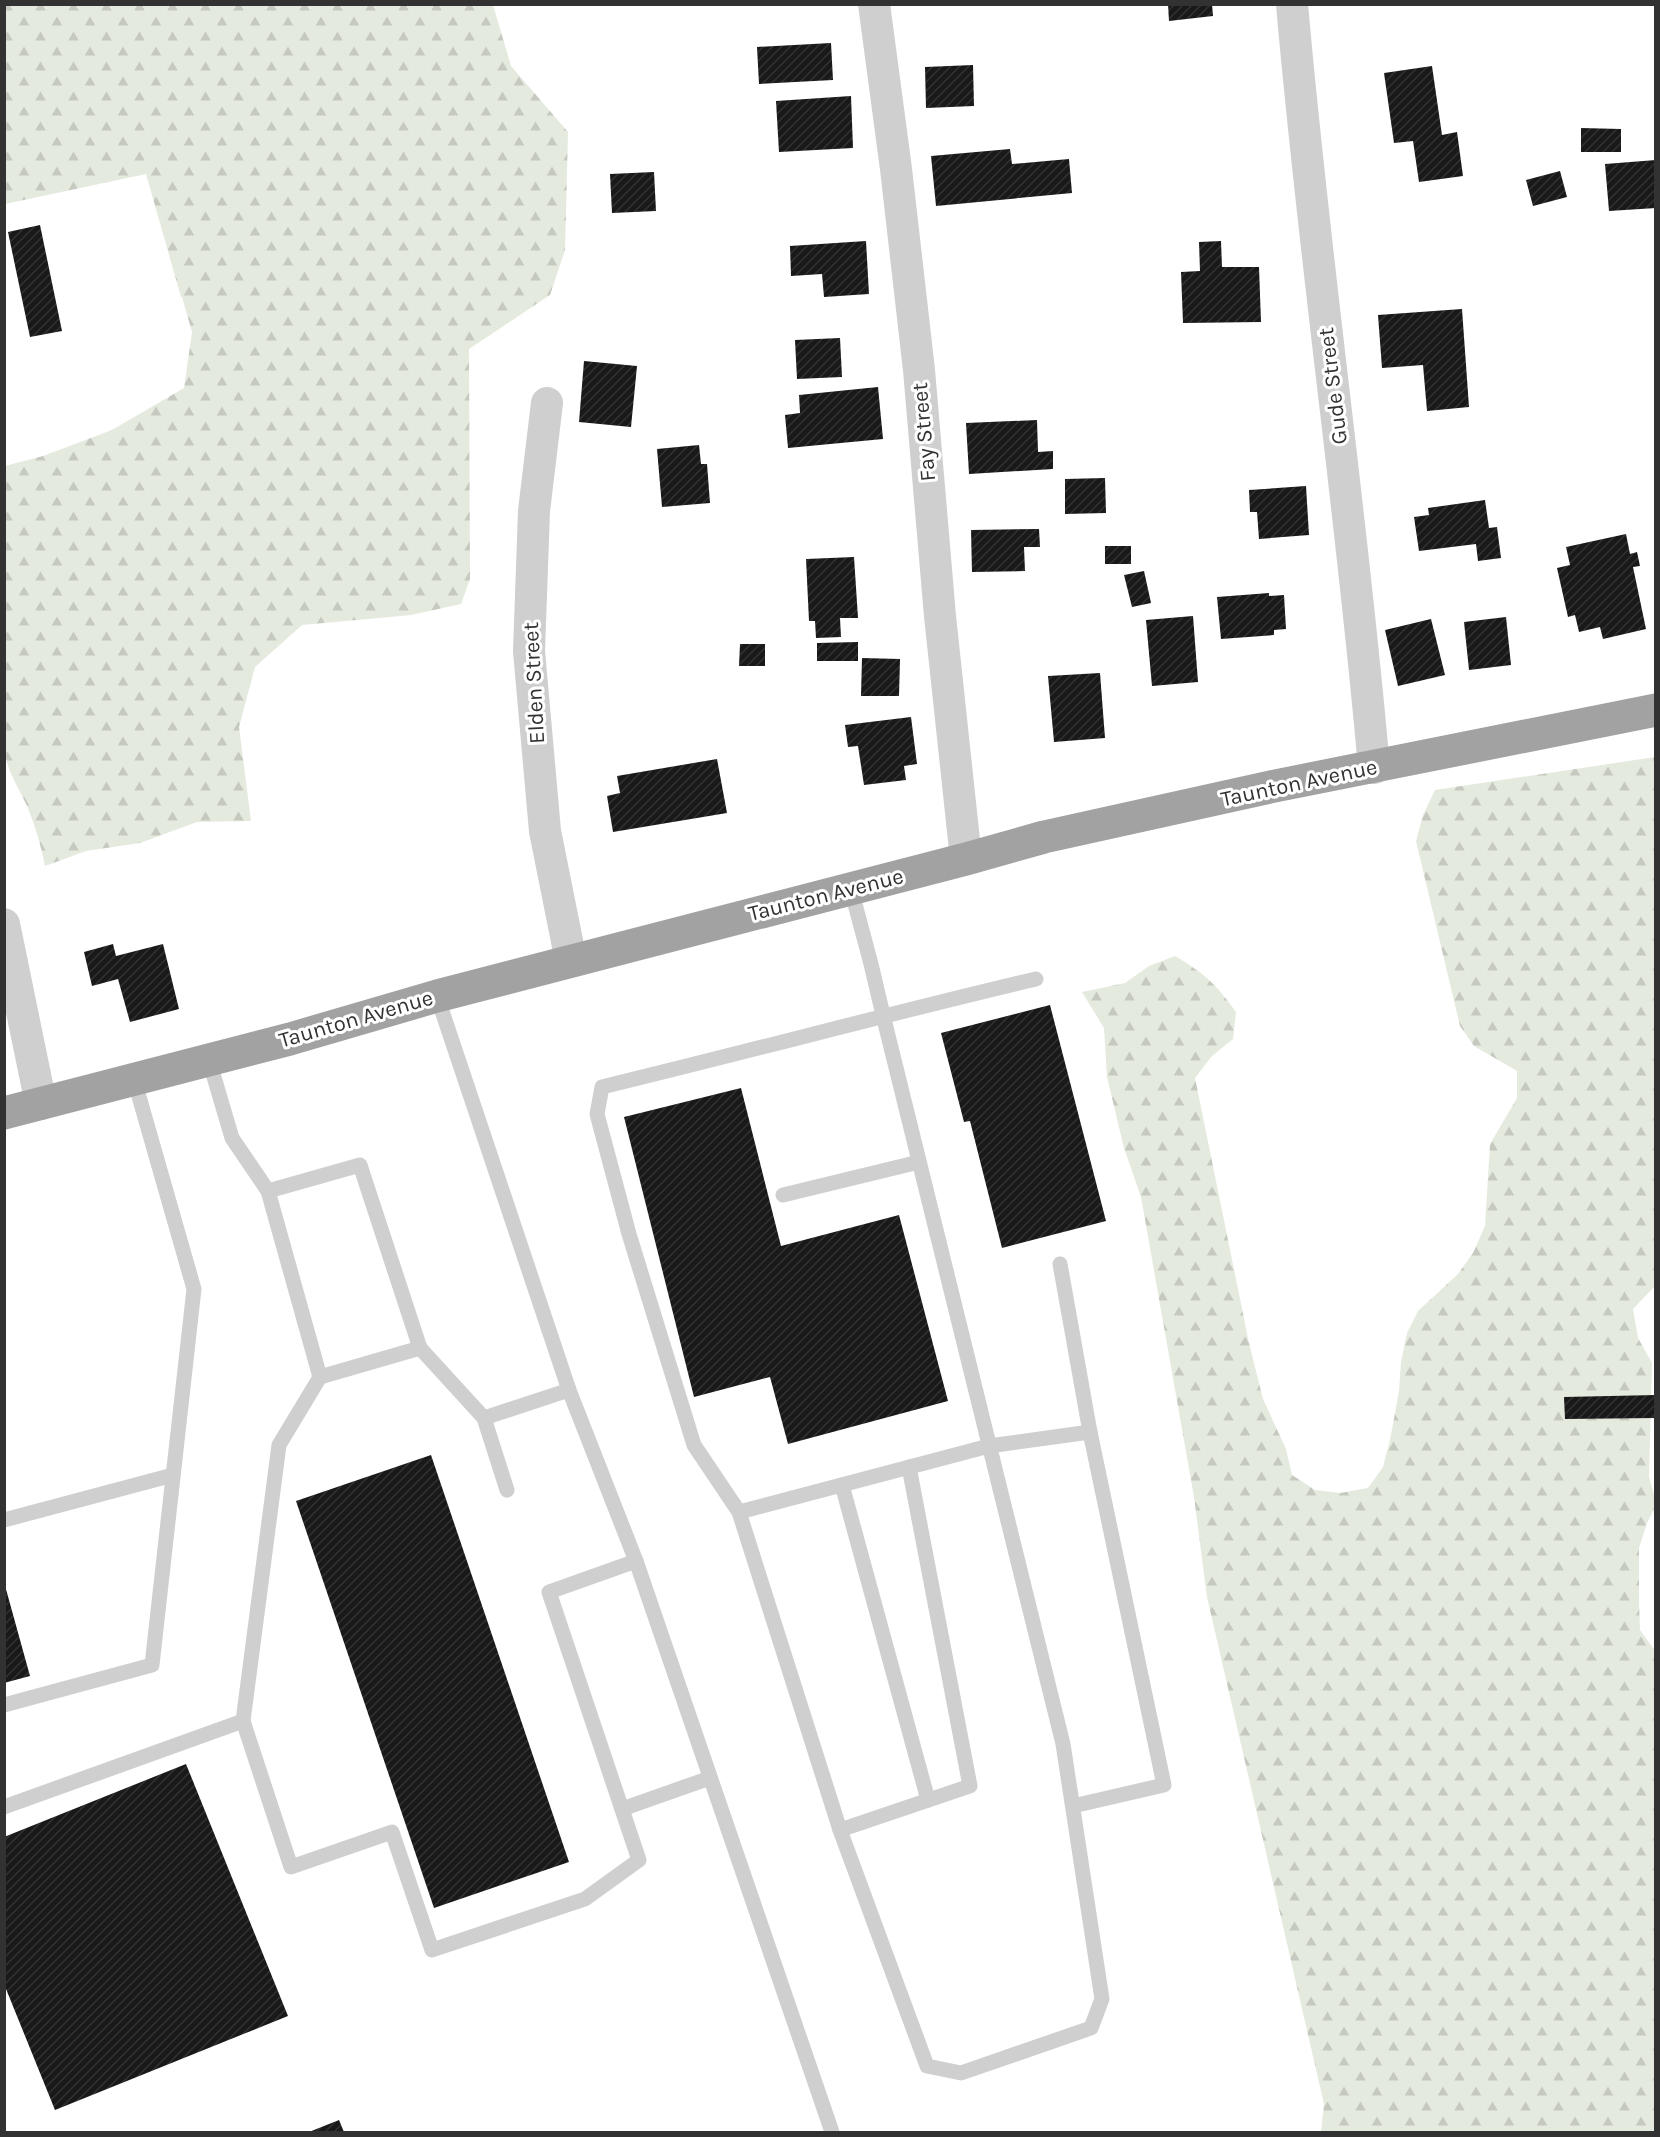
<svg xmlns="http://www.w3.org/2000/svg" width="1660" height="2137" viewBox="0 0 1660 2137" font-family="Karla,sans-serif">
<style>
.forest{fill:url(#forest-firs)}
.building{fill:url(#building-hatch)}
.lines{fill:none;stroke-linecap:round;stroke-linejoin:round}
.service{stroke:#cfcfcf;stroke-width:15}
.minor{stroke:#cfcfcf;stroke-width:32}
.trunk{stroke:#a2a2a2;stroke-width:33}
.labels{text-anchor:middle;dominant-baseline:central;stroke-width:6;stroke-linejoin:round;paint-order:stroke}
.street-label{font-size:22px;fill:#323232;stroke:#fff}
</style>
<defs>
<pattern id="forest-firs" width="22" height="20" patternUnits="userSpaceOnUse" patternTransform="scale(1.5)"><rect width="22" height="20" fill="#e5eade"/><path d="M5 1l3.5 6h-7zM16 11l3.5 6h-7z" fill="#c5c9bf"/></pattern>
<pattern id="building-hatch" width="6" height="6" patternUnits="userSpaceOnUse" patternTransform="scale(1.5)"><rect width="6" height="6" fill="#191919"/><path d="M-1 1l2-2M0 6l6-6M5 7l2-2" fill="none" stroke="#323232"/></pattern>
</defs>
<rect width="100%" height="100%" fill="#fff"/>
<!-- forest -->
<g class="forest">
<path d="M4,5H493L511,66L568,132L565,250L550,295L469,349L470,579L461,604L411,615L302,625L255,667L239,727L251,821L197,822L140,843L86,851L45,866C41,845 35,825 27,806C19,788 8,773 5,753V466L43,456L112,430L184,388L192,332L182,297H181L146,174L5,204Z"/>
<path d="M1655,757L1656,1285L1633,1309L1638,1338L1652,1363L1649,1477L1655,1498L1656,1505L1647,1523L1639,1548V1602L1640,1630L1656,1652L1655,2132H1321L1324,2104L1207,1597L1194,1497L1141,1197L1124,1148L1107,1077L1104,1028L1082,992L1125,983L1149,966L1175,956C1205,974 1216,984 1236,1012L1233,1039L1212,1056L1195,1078L1249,1343L1263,1399L1286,1449L1292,1475L1315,1490L1340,1493L1368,1488L1383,1467L1390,1440L1399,1391L1401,1362L1407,1333L1418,1311L1458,1274L1473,1253L1485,1226L1490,1144L1517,1098V1071L1474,1046L1460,1026L1416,841L1423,815L1435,790Z"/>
</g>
<!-- building -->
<g class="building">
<polygon points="1168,4 1212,4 1213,16 1169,21"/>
<polygon points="831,43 833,80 759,84 757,47"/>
<polygon points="973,65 974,106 926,108 925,67"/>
<polygon points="1432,66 1442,135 1457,132 1463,176 1419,182 1413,141 1394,143 1384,73"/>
<polygon points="851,96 853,148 779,152 776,101"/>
<polygon points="1581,128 1621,129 1621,152 1581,152"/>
<polygon points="1010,149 1012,164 1069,159 1072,193 936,206 931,156"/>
<polygon points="1656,160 1656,208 1609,211 1605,164"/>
<polygon points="1560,171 1567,197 1533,206 1526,180"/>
<polygon points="654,172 656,211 612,213 610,174"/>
<polygon points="40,225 62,331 30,337 8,232"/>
<polygon points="866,241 869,294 824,297 822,274 791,276 790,246"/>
<polygon points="1221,241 1222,267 1259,267 1261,322 1183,323 1181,272 1200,271 1199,242"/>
<polygon points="1462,309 1469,407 1427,411 1423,365 1382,368 1378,315"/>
<polygon points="840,338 842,377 797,379 795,340"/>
<polygon points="584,361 637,366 631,427 579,422"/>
<polygon points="878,387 883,439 788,448 785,415 800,413 799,395"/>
<polygon points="1037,420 1038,452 1053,451 1053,469 969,474 966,423"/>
<polygon points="699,445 701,464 707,464 710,503 662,507 657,449"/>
<polygon points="1105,478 1106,513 1065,514 1065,479"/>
<polygon points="1306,486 1309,535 1259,539 1257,512 1250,512 1249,490"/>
<polygon points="1485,500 1489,528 1497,527 1501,558 1478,561 1476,544 1419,551 1414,517 1429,515 1428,508"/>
<polygon points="1039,529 1040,547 1024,547 1025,571 972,572 971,530"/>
<polygon points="1626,534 1630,554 1637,552 1640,566 1633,567 1646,629 1603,639 1600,627 1579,632 1575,615 1568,617 1557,568 1570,565 1566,547"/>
<rect x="1105" y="546" width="26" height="18"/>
<polygon points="854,557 858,618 840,618 841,637 816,638 815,621 809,621 806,559"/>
<polygon points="1144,571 1151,603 1132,607 1124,575"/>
<polygon points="1269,593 1269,596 1284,595 1286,629 1274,630 1274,635 1221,639 1217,597"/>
<polygon points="1193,616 1198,682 1152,686 1146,620"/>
<polygon points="1506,617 1511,665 1469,670 1464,622"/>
<polygon points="1431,619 1445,675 1398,686 1385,630"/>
<polygon points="858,642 858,661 817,661 817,643"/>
<polygon points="740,644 765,644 765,666 739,666"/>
<polygon points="862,658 900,659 899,696 861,696"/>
<polygon points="1100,673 1105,738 1054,742 1048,676"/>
<polygon points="911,717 917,764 904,766 906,780 864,785 858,746 848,747 845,725"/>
<polygon points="717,759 727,813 613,832 607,796 620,793 617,776"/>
<polygon points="113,944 116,956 163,944 179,1009 130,1022 118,979 92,986 84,952"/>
<polygon points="1050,1005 1106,1221 1002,1248 970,1121 964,1122 941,1033"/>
<polygon points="741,1088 781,1246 899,1215 948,1401 788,1444 770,1377 694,1397 624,1117"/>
<polygon points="1656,1395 1656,1418 1565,1419 1564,1397"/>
<polygon points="431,1455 569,1862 434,1908 296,1501"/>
<polygon points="4,1582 30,1676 4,1683"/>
<polygon points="186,1764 288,2016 55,2110 4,1984 4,1837"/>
<polygon points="339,2120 344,2132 309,2132"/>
</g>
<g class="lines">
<!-- service -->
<g class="service">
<path d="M851,889L871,964L883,1015L1063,1744L1102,1999L1091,2028L961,2073L927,2066L840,1830L739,1512L694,1445L629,1234L597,1114L602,1087C747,1052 891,1013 1036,979"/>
<polyline points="437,996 569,1390 636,1561 832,2132"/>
<polyline points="268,1191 360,1165 420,1348 484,1418 507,1490"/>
<polyline points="783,1195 919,1162"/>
<polyline points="1060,1264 1090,1432 1164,1785 1073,1806"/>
<polyline points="320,1377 420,1348"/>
<polyline points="484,1418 569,1390"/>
<polyline points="842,1485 928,1800"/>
<polyline points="739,1512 989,1446 1090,1432"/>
<polyline points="4,1520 173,1475"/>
<polyline points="4,1705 152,1665 194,1289 134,1079"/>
<polyline points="243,1721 291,1867 392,1832 432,1950 585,1899 639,1860 549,1592 636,1561"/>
<polyline points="4,1807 243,1721 279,1445 320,1377 268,1191 232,1138 209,1060"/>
<polyline points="622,1809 710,1778"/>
<polyline points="840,1830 970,1786 909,1467"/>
</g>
<!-- minor -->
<g class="minor">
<polyline points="874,4 896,169 919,370 940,616 966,859"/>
<path d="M1292,4C1314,259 1352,513 1374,768"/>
<polyline points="547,403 534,511 529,651 545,831 571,961"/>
<polyline points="4,924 41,1104"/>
</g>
<!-- trunk -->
<polyline class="trunk" points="4,1113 290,1039 437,996 966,859 1044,837 1270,787 1656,710"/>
</g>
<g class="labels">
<!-- street labels -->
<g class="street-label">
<text transform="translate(1333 386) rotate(-97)">Gude Street</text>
<text transform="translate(924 432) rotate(-95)">Fay Street</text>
<text transform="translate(534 683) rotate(-93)">Elden Street</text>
<text transform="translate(1299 783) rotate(-12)">Taunton Avenue</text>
<text transform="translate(826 895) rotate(-14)">Taunton Avenue</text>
<text transform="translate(356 1019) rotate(-16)">Taunton Avenue</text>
</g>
</g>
<!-- border -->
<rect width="1660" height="2137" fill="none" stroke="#323232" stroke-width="12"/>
</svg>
